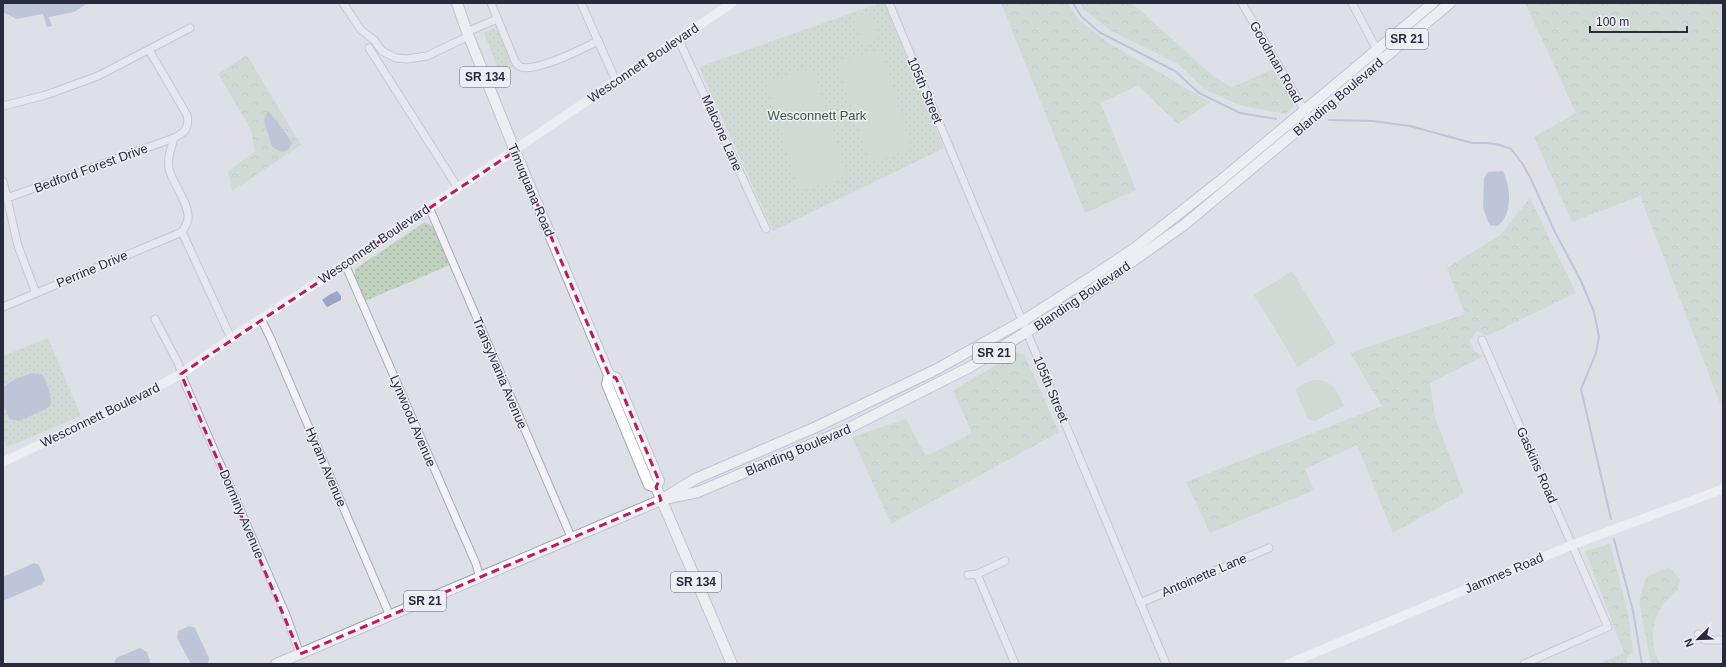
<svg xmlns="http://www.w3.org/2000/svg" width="1726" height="667" viewBox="0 0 1726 667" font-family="Arial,sans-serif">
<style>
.grass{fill:url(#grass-dots)}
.forest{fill:url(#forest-crowns)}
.garden{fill:#c0d1bf}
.water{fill:#9aa5c7}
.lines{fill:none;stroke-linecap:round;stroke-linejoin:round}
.stream{stroke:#9aa5c7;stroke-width:2}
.street-casing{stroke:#a7a9b4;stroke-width:9}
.primary-casing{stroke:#9ea1b3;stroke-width:12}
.street{stroke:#f1f1f6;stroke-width:7}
.secondary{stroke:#fff;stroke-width:9}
.primary{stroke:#fff;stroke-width:10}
.marked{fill:none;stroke:#c2185b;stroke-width:3;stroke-dasharray:8 5;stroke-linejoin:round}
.labels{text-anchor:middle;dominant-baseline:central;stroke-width:3;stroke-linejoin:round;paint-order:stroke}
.shield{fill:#edeff5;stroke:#636575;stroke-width:1}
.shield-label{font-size:12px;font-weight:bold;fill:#282a3e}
.street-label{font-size:13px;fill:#282a3e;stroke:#edeff5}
.park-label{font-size:13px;fill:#355937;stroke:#edeff5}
</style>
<defs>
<pattern id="grass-dots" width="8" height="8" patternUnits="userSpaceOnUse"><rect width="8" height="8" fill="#c0d1bf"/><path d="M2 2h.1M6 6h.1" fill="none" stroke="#a5b4a5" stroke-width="1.8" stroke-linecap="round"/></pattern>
<pattern id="forest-crowns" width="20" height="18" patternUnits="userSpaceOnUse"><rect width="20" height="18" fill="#c0d1bf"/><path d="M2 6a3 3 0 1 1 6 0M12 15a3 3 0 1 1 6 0" fill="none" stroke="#a5b4a5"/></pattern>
</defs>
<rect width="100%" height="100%" fill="#dee0e7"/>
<!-- grass -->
<g class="grass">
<polygon points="880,3 884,3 944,148 773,231 699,67"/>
<polygon points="493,28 498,31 514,67 499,72 484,33"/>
<polygon points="425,222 433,227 450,265 365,301 355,278 355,269"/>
<polygon points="48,338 81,416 7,447 3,438 3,404 9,419 15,379 3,387 3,356"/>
<polygon points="1624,653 1628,664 1598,664"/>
</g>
<!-- forest -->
<g class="forest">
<polygon points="1001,3 1067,3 1079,20 1110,44 1210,102 1178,124 1138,85 1101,103 1136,190 1085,213"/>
<polygon points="1080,3 1132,3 1214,77 1232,87 1276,68 1294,101 1294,107 1285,114 1242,106 1204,89 1177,63 1111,31 1082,8"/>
<polygon points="1525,3 1723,3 1723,411 1640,196 1572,222 1534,137 1576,113"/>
<polygon points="247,55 301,145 232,191 228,171 255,151 251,130 218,74"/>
<polygon points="1530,198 1576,293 1487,336 1477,331 1470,340 1474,351 1484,356 1430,383 1435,417 1464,493 1393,533 1357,445 1305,469 1314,490 1210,533 1186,482 1382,406 1350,353 1465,314 1447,268 1500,235"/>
<polygon points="1017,352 1024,354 1059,432 891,524 852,437 906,419 926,456 972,433 953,391"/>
<polygon points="1610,544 1628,613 1633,652 1626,658 1585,551"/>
<path d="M1669,567L1680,579L1678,590C1660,603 1650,623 1654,647C1654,652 1658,659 1661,664H1651L1639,602L1646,577Z"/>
</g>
<!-- garden -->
<g class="garden">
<polygon points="870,13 880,37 863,44 853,20"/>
<polygon points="880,49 912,149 870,163 837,62"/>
<polygon points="812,68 847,177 800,191 766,83"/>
<polygon points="1292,271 1336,343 1298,367 1254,295"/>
<path d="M1315,380C1332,379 1338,391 1344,406L1315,421L1308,419L1295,389L1307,382Z"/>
</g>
<!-- water -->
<g class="water">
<polygon points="3,3 88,3 74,12 49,17 52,26 47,27 43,14 16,19 3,12"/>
<polygon points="268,111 282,128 292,143 289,149 282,152 272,147 264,120"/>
<path d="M1503,171C1511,188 1513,215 1497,226L1490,225L1488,222L1483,207L1484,178L1488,172Z"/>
<polygon points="337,291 341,296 341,300 327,307 322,300 329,295"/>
<polygon points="33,373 43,375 49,389 51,404 48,408 19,421 9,419 3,404 3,387 15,379"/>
<polygon points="34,563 39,565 45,580 42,584 3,601 3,577"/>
<polygon points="189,626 195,628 209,658 208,664 191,664 177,638 178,631"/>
<polygon points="140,648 147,652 151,664 114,664 116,658"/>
</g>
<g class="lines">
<!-- stream -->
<g class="stream">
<polyline points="1073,3 1081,16 1099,32 1175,71 1199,93 1240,113 1276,119"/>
<polyline points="1329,120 1373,121 1410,126 1472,143 1487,143 1500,145 1511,149 1522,163 1530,177 1554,230 1581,281 1594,312 1599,337 1596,353 1581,389 1611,519"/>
<polyline points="1614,539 1633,611 1642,664"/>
</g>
<!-- street casing -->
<g class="street-casing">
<g id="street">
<polyline points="343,3 361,30 374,40 382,51 396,58 407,59 427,56 469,36"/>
<path d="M491,3L515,61C517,64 518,66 521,67C537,72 582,49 598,41"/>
<polyline points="581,3 616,81"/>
<polyline points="889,3 1166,664"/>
<polyline points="1242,3 1310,120"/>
<polyline points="1352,3 1379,54"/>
<polyline points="467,32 497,19"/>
<polyline points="680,38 682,47 766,229"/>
<polyline points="369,48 458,188"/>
<path d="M149,50L187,115C190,128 184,133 174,138C171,149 166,161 170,172C174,185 189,204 188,218C188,223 185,227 182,232"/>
<polyline points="3,106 46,95 98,76 190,28"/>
<polyline points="3,181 18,246 36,293"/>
<polyline points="7,198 174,138"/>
<polyline points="429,207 572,539"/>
<polyline points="182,232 231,338"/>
<polyline points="345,264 476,564 480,578"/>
<polyline points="3,307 182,232"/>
<polyline points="155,319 179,365 181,374 286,615 300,654"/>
<polyline points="261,319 270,337 390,616"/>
<polyline points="1482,340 1608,627 1524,664"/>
<polyline points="977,574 1015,664"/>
<polyline points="968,575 977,574 1005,561"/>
<polyline points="1140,603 1269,548"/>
<polyline points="1698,634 1705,640 1723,640"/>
</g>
</g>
<!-- primary casing -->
<g class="primary-casing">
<g id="primary">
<polyline points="457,3 467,32 515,151 609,375 607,384 649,485 656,487 732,664"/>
<polyline points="609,375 616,378 659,481 656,487"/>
<polyline points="669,498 698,492 845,430 970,367 1073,303 1184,225 1450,3"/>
<polyline points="276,664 661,500 695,479 816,427 935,370 1023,321 1096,274 1135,248 1220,181 1433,3"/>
</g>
</g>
<!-- street -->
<use href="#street" class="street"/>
<!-- secondary -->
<g class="secondary">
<polyline points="3,462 126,404 181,374 231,338 345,264 732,3"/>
<polyline points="1288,664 1572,545 1723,489"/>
</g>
<!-- primary -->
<use href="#primary" class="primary"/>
</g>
<!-- marked area -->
<path d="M0 0H1726V667H0ZM515,151L609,375L616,378L659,481L656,487L661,500L300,654L181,374Z" fill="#dee0e7" fill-opacity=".55" fill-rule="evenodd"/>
<path class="marked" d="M515,151L609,375L616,378L659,481L656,487L661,500L300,654L181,374Z"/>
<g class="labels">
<!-- shield labels -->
<g class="shield">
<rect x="1386" y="29" width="42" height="20" rx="3"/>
<rect x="460" y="67" width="50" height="20" rx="3"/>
<rect x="973" y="343" width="42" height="20" rx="3"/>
<rect x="671" y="572" width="50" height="20" rx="3"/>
<rect x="404" y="591" width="42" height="20" rx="3"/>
</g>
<g class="shield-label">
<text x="1407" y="39">SR 21</text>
<text x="485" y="77">SR 134</text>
<text x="994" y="353">SR 21</text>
<text x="696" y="582">SR 134</text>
<text x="425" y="601">SR 21</text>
</g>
<!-- street labels -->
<g class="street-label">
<text transform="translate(1276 62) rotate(60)">Goodman Road</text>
<text transform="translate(643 63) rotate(-34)">Wesconnett Boulevard</text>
<text transform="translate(925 90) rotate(67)">105th Street</text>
<text transform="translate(1338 97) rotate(-40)">Blanding Boulevard</text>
<text transform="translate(722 133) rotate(66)">Malcone Lane</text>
<text transform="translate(91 168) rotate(-20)">Bedford Forest Drive</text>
<text transform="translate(531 190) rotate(67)">Timuquana Road</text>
<text transform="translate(374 244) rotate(-34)">Wesconnett Boulevard</text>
<text transform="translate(92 269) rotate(-23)">Perrine Drive</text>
<text transform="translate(1082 296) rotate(-34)">Blanding Boulevard</text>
<text transform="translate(500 373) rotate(67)">Transylvania Avenue</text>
<text transform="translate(1051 389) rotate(67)">105th Street</text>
<text transform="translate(100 415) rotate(-26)">Wesconnett Boulevard</text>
<text transform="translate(413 421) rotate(67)">Lynwood Avenue</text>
<text transform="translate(798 450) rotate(-23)">Blanding Boulevard</text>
<text transform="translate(1537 465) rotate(66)">Gaskins Road</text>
<text transform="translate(326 467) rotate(67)">Hyram Avenue</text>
<text transform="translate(242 514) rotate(67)">Dorminy Avenue</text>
<text transform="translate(1504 573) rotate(-23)">Jammes Road</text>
<text transform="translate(1204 575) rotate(-23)">Antoinette Lane</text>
</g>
<!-- park labels -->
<g class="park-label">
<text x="817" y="115">Wesconnett Park</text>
</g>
</g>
<!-- border -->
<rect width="1726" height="667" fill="none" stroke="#282a3e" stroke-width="8"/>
<!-- north arrow -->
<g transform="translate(1698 639) rotate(247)" stroke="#edeff5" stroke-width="3" paint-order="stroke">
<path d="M0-3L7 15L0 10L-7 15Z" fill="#282a3e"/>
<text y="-6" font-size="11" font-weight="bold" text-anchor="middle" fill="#282a3e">N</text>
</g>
<!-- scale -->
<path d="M1590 26v6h97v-6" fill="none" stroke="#282a3e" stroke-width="2"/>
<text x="1596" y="26" font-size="12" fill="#282a3e" stroke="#edeff5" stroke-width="3" paint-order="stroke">100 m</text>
</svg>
